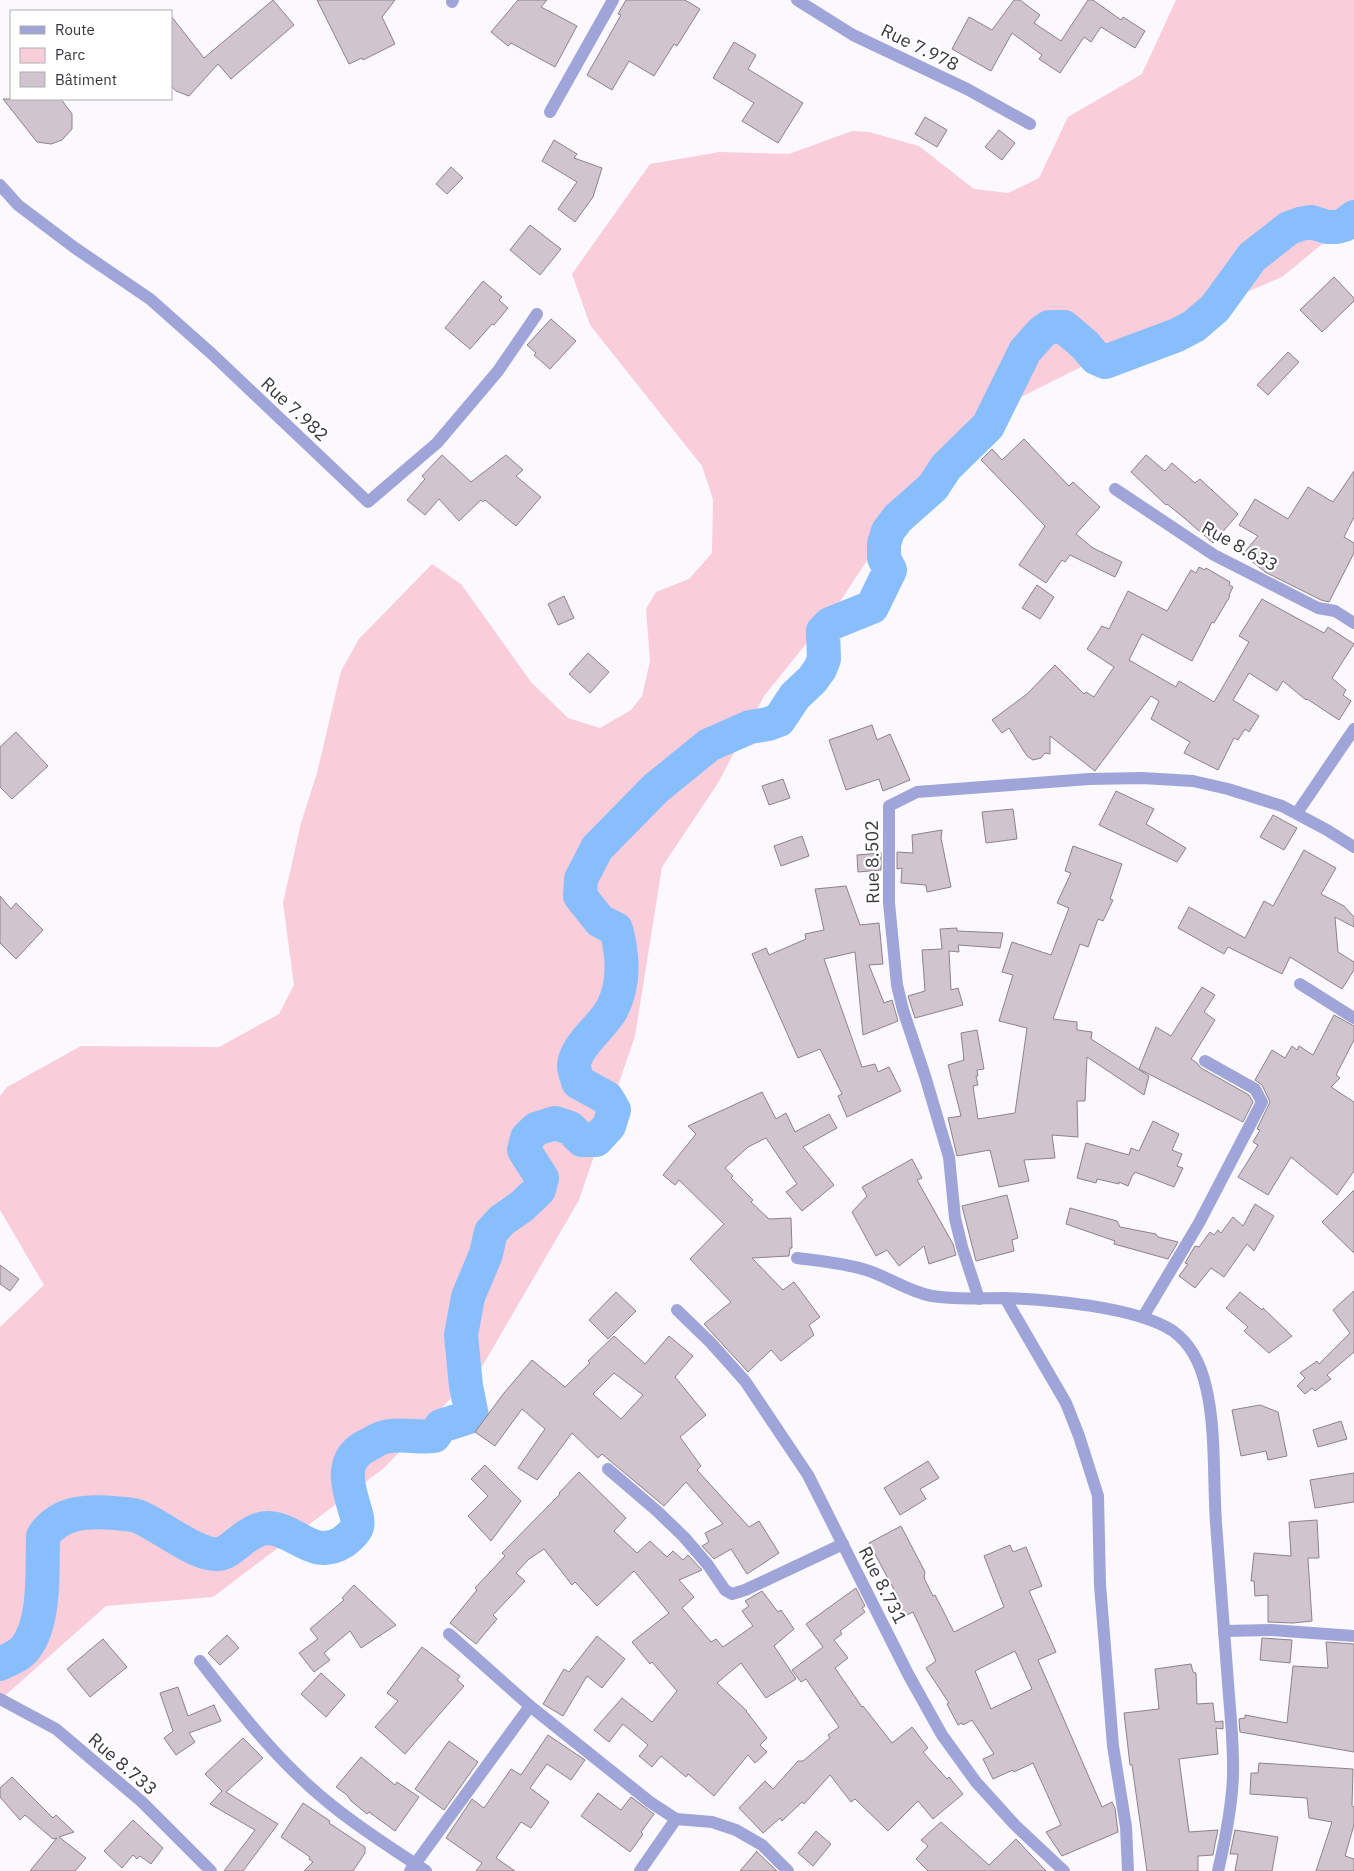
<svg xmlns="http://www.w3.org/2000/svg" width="1354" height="1871" viewBox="0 0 1354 1871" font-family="'IBM Plex Sans',sans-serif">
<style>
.green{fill:#facddb}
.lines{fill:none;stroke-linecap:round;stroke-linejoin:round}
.river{stroke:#89befc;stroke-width:34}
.building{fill:#d0c5cf;stroke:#8d828b;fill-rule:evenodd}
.street{stroke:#9fa5d8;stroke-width:12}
.labels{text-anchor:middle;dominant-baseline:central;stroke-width:4.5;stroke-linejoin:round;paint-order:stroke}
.street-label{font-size:18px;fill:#39373c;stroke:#fff}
</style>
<rect width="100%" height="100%" fill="#fbf8fe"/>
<!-- green -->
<polygon class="green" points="1176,0 1354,0 1354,218 1282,277 1139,338 1021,397 921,479 839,603 764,696 718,783 662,867 635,1036 579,1200 483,1365 384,1468 213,1597 106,1606 0,1700 0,1327 44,1285 0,1210 0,1096 7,1087 81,1046 219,1047 279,1014 294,985 283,903 301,823 317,773 341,671 359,639 432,564 461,584 531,682 568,718 600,728 631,710 642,696 650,661 646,609 656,592 689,579 712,553 713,499 702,466 590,325 572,274 650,164 720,152 789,154 852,131 869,132 919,146 974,189 1008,193 1039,178 1068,117 1142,74"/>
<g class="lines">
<!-- river -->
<path class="river" d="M0,1664C9,1659 20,1656 26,1647C46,1621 42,1568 43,1536C60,1511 88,1511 114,1513C122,1514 130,1514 137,1516C159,1524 197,1557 219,1554C233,1552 248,1528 268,1528C296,1529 313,1561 343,1542C346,1540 354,1533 356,1529C360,1522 355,1511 353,1503C346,1480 342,1457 368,1445C374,1442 379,1438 385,1437C402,1433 418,1438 434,1436L441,1426L472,1416L466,1386L461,1335L468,1297L486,1254L491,1232L502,1220L521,1207L539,1190L542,1178L524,1150L527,1138L536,1129L555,1123L570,1128L582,1140H596L609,1126L614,1110L607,1098L578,1082C577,1077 574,1071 574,1066C574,1047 603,1026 612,1009C625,984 623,955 616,929L600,921L580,896L581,879L597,848L656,788L709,745L750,727L768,724L779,720L795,696L812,680L820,669L824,659L823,631L830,624L872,607L890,570L884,558V544L888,531L898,518L933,487L946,467L988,426L1025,351L1042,332L1049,327H1064L1085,345L1096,358L1105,362L1177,335L1194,326L1215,308L1252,257L1289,228L1300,224L1311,222L1327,227H1336L1344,225L1354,217"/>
</g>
<!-- building -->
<g class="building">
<polygon points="273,0 294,25 231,79 218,64 189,96 176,91 171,86 171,16 204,58"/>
<polygon points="317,0 395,0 382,17 395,44 363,60 362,58 349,64"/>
<polygon points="518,0 547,0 541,7 577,26 555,67 511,43 508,46 491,32"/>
<polygon points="626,0 685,0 700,9 677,46 674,44 654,76 629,61 612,90 587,75 621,15 618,14"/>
<polygon points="1014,0 1020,0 1040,15 1034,23 1061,41 1088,0 1093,0 1121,20 1123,17 1145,31 1135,48 1101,27 1091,42 1084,37 1060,73 1039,59 1042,55 1012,33 991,71 952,49 969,17 992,30"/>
<polygon points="734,42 756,55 748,69 803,103 778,143 742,121 754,103 713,78"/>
<polygon points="3,99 61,99 72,114 72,129 62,140 51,144 37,142"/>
<polygon points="925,117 947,130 937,147 915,134"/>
<polygon points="999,130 1015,143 1002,160 985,147"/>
<polygon points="554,140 577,154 574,158 602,168 593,197 575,222 558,209 577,182 542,161"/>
<polygon points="451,167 463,178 447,194 436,184"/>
<polygon points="530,225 561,249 540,275 510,250"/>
<polygon points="1334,277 1354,298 1354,301 1322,332 1300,310"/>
<polygon points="483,281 502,297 499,300 508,308 494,325 492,324 470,349 445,328"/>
<polygon points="551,319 576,341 550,369 534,355 536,353 527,345"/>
<polygon points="1288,352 1299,362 1268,395 1257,385"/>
<polygon points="1024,439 1069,486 1073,482 1100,507 1076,534 1093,548 1122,562 1115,577 1070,555 1065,562 1062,560 1046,583 1019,565 1045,526 981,460 992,449 1002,460"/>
<polygon points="442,455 471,482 506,455 523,470 516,476 541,497 516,526 485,500 483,502 481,500 459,521 439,499 425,515 407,500 425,479 422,476"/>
<polygon points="1146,455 1165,471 1172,463 1195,483 1200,479 1238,514 1213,543 1183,517 1167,504 1166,505 1131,472"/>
<polygon points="1354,471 1354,517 1344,537 1354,543 1354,553 1329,602 1321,600 1265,572 1243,554 1258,536 1239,525 1255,499 1288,519 1308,487 1333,502"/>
<polygon points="1199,567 1205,570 1206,568 1230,582 1229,585 1233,587 1229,595 1230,596 1214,623 1212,622 1192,661 1142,634 1129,660 1176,687 1179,681 1214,702 1249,642 1239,636 1262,599 1324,633 1328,627 1354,644 1332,678 1346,690 1343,695 1351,701 1339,720 1307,699 1306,700 1283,681 1277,691 1249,673 1233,700 1259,716 1249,732 1245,729 1238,740 1234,738 1218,770 1184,753 1190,742 1151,719 1159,701 1151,696 1095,771 1050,736 1050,754 1045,753 1041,758 1033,760 1027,756 1009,728 1002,733 992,720 1027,694 1055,665 1084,694 1086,692 1094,697 1114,667 1087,649 1102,626 1109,629 1128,591 1167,611 1191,570 1196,573"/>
<polygon points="1037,585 1054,597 1040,619 1022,608"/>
<polygon points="564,596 574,618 558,625 548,604"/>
<polygon points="588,653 609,672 590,693 569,674"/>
<polygon points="872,725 877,740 890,734 910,780 883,791 879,779 846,790 829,740"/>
<polygon points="16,732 48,766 12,799 0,787 0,747"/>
<polygon points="783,779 790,798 769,805 762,786"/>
<polygon points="1116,791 1154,809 1146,824 1186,848 1177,862 1099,825"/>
<polygon points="1013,809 1017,839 986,843 982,812"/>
<polygon points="1273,815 1297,828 1284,850 1260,837"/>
<polygon points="942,830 941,838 951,887 927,892 926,885 901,883 902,868 897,869 897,852 913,853 912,835"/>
<polygon points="802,836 809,856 781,866 774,846"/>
<polygon points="1073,846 1122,864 1110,899 1113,900 1103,921 1098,919 1088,947 1080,944 1053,1019 1077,1022 1077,1030 1092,1032 1091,1039 1149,1076 1144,1095 1087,1057 1085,1101 1077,1101 1078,1137 1052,1135 1055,1158 1024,1160 1029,1181 999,1187 990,1150 957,1156 948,1118 961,1116 948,1065 964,1060 961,1033 977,1030 984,1069 977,1070 978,1076 976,1076 978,1085 973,1086 978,1119 1015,1113 1027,1028 999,1021 1013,975 1002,972 1012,942 1051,955 1069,908 1057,903 1071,873 1065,871"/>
<polygon points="1304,850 1336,868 1321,894 1344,906 1354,917 1354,927 1335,917 1338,952 1354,962 1354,970 1342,989 1290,957 1282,974 1228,947 1224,954 1178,928 1189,907 1245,938 1264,901 1273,906"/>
<polygon points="881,853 881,870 858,872 857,855"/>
<polygon points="846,886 860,925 879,923 883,964 869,965 884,1003 892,1000 898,1021 863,1035 855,952 824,959 862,1067 875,1064 878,1072 889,1067 901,1091 847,1117 838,1096 842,1094 820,1049 798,1058 752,954 766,948 769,955 806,939 805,934 824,930 815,889"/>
<polygon points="0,896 11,909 16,903 43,930 16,959 0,943"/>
<polygon points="957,928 957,931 1003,933 1000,948 958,945 959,952 949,951 951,990 958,988 963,1005 915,1018 908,996 925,991 922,950 942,949 940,929"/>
<polygon points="1202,987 1215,995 1204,1012 1215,1020 1191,1059 1197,1063 1201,1068 1249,1095 1253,1102 1243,1122 1139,1069 1156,1027 1171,1036"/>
<polygon points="1334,1015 1354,1026 1354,1040 1336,1075 1340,1078 1331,1087 1354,1102 1354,1171 1337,1195 1291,1157 1268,1195 1238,1177 1258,1145 1253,1142 1260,1130 1257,1129 1270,1102 1262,1085 1255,1080 1272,1050 1285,1058 1292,1046 1297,1050 1299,1046 1313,1055"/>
<polygon points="762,1092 776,1119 786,1113 795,1132 829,1114 837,1128 803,1147 834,1185 802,1211 786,1192 797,1184 766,1138 748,1147 725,1168 733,1176 731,1178 753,1200 751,1202 769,1219 791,1218 792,1248 790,1248 789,1256 752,1258 783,1290 794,1282 820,1317 809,1325 814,1335 781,1361 771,1350 748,1372 704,1324 731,1302 690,1259 724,1224 679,1180 675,1185 663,1175 696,1134 688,1126"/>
<polygon points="1153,1121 1179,1134 1172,1150 1182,1154 1177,1166 1183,1168 1174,1187 1135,1172 1134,1174 1133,1174 1128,1186 1119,1182 1119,1184 1097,1179 1096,1183 1077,1178 1086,1143 1129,1155 1131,1148 1139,1151"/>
<polygon points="912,1159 922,1178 917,1180 953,1244 956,1255 929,1264 924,1246 899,1266 887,1250 876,1256 852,1212 867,1196 862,1187"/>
<polygon points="1354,1190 1354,1253 1322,1222"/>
<polygon points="1007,1195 1018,1238 1012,1240 1014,1251 976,1261 962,1206"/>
<polygon points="1255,1204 1274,1216 1254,1251 1247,1244 1224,1277 1211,1268 1195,1288 1179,1276 1188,1264 1185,1263 1195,1246 1199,1247 1210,1232 1214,1235 1218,1230 1221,1233 1233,1217 1243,1226"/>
<polygon points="1070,1208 1117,1221 1120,1227 1156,1234 1158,1237 1178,1242 1168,1259 1114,1244 1115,1241 1066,1224"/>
<polygon points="0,1265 19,1279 10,1291 0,1284"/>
<polygon points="1354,1291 1354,1352 1327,1375 1331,1379 1315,1391 1312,1388 1305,1394 1297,1386 1305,1378 1300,1373 1317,1361 1319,1364 1350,1333 1333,1310"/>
<polygon points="616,1292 636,1311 608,1339 589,1320"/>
<polygon points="1240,1292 1262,1310 1263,1308 1292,1336 1269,1353 1244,1331 1248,1327 1226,1308"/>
<path d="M614,1336L645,1364L669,1336L693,1356L675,1377L706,1415L680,1437L701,1466L697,1470L749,1527L759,1521L779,1553L747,1574L731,1549L714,1559L702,1546L709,1542L705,1533L723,1524L686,1482L664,1506L602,1454L598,1458L572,1433L537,1480L518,1468L545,1429L522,1409L495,1446L475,1432L504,1393L532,1360L565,1387L590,1363L588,1361ZM614,1373L643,1395L621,1419L593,1394Z"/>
<polygon points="1260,1405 1278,1412 1287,1456 1268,1460 1266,1451 1241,1456 1232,1410"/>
<polygon points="1341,1421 1347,1439 1318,1447 1313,1430"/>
<polygon points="928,1461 939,1478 920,1489 926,1499 900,1515 884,1488"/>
<polygon points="485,1465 521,1501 491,1541 468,1516 488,1496 471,1479"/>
<polygon points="579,1472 626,1518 614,1531 637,1553 650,1541 667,1557 673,1551 683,1560 688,1555 702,1570 679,1580 694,1597 682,1608 711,1642 716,1639 723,1647 753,1626 742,1611 749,1606 745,1601 762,1591 778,1612 781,1610 794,1629 774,1646 796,1679 766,1698 741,1663 717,1683 747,1711 746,1711 767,1738 760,1745 767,1752 755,1763 748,1755 714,1796 688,1774 686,1777 661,1756 652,1767 639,1756 648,1745 623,1724 609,1742 594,1730 622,1698 652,1722 677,1691 652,1662 650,1664 632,1642 669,1613 634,1571 597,1606 575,1582 572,1585 544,1549 529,1559 516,1573 525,1581 493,1615 497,1619 476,1644 450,1623 477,1590 475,1588 505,1556 502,1553 560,1494 559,1493"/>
<polygon points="1354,1473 1354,1502 1315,1508 1310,1480"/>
<polygon points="1317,1520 1319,1558 1308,1558 1312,1621 1293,1623 1268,1622 1268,1595 1255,1596 1254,1581 1251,1581 1254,1553 1291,1556 1289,1522"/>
<path d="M901,1526L925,1572L924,1578L933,1596L935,1595L954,1632L1004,1607L984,1556L1010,1545L1013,1552L1026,1547L1042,1586L1029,1591L1056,1652L1038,1660L1102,1807L1112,1802L1115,1808L1118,1832L1062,1856L1046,1832L1061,1825L1033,1763L1014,1772L1013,1770L993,1779L983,1759L994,1754L972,1720L963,1725L962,1723L958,1725L947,1704L949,1703L926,1668L936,1661L913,1612L903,1617L894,1599L898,1597L869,1543ZM1015,1651L1032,1689L991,1709L975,1671Z"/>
<polygon points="354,1585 396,1625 361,1648 350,1631 324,1653 330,1660 314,1672 299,1653 318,1639 310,1629 344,1600 342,1598"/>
<polygon points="856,1588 865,1606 862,1608 865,1612 840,1631 842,1634 834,1640 848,1658 835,1668 862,1707 863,1706 892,1743 912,1727 928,1748 923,1752 947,1779 949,1777 963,1794 933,1819 918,1801 888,1831 855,1799 851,1802 830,1775 804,1804 802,1802 782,1821 780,1818 763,1833 739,1808 765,1781 773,1789 798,1761 803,1761 830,1738 828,1735 839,1727 806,1679 801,1682 792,1670 823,1647 806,1624"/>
<polygon points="227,1635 239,1648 220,1665 208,1653"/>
<polygon points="597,1636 625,1659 602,1688 587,1676 563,1716 543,1704 564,1669 569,1672"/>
<polygon points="1262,1638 1292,1640 1290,1663 1260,1660"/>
<polygon points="103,1639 127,1667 90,1697 67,1669"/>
<polygon points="1326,1642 1354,1644 1354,1752 1240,1732 1239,1719 1245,1718 1245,1715 1287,1723 1293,1666 1328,1668"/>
<polygon points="422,1647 460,1676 457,1680 464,1686 405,1754 375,1727 398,1701 387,1693"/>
<polygon points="1191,1664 1193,1672 1196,1673 1197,1704 1213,1703 1215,1722 1223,1721 1223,1729 1216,1728 1218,1754 1179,1759 1189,1832 1218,1830 1215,1844 1213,1855 1198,1856 1198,1871 1147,1871 1132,1765 1130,1765 1124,1713 1159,1709 1155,1669"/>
<polygon points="321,1673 345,1695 326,1717 301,1694"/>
<polygon points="178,1687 188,1716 214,1705 221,1721 189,1733 195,1742 176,1755 164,1738 173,1731 160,1693"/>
<polygon points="548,1735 585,1760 571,1780 547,1764 530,1788 549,1802 531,1828 521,1822 496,1858 515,1871 476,1871 482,1863 446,1838 472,1799 484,1808 511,1769 521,1775"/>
<polygon points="243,1738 263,1758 226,1792 278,1824 243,1871 224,1871 255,1830 210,1804 222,1791 205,1774"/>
<polygon points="449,1741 478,1762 444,1810 415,1789"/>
<polygon points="361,1757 395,1785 397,1782 419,1797 395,1831 369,1812 367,1814 351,1801 347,1795 336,1787"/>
<polygon points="1259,1763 1353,1769 1352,1806 1354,1807 1354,1825 1345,1856 1354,1859 1354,1871 1316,1871 1332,1822 1309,1818 1307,1798 1250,1794 1251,1773 1258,1773"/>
<polygon points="12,1777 53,1818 56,1815 74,1832 59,1837 86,1858 75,1871 30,1871 57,1838 53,1839 25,1815 20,1820 0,1797 0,1788"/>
<polygon points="598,1793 621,1810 631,1797 654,1814 641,1832 643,1834 630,1852 581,1816"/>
<polygon points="303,1803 330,1821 329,1823 365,1847 365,1853 353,1871 304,1871 313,1862 309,1859 310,1857 281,1837"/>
<polygon points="133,1820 163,1848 151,1864 140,1856 137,1859 133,1855 122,1868 104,1851"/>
<polygon points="941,1822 989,1865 1016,1839 1046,1871 928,1871 916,1859 928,1846 921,1840"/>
<polygon points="1235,1830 1278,1837 1272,1871 1235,1871 1238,1854 1230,1854"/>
<polygon points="816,1831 831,1844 813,1866 798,1853"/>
<polygon points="757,1851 757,1852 777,1871 740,1871"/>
</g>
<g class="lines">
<!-- street -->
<g class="street">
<polyline points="797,0 853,35 967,89 1030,124"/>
<polyline points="452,2 453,0"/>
<polyline points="550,112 613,0"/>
<polyline points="0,185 18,205 75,248 150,299 212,354 368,502 437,443 498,371 537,314"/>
<polyline points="1115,489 1214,555 1318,608 1335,611 1354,623"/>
<polyline points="1297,813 1354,729"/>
<polyline points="1300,984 1354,1018"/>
<path d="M797,1258C820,1261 844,1263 866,1270C889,1277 909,1292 932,1296C956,1300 979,1298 1003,1298C1047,1299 1137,1307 1173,1331C1191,1344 1201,1365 1206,1387C1216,1428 1213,1480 1216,1523C1220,1577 1224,1630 1228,1683C1230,1710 1233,1737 1233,1764C1234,1795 1225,1841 1218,1871"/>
<polyline points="1005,1298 1066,1403 1079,1436 1098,1496 1100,1585 1113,1746 1126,1827 1128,1871"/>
<polyline points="979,1299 962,1247 955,1218 949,1157 925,1076 903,1010 897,985 889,903 889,806 917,792 1089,779 1142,778 1193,781 1228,789 1282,806 1327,830 1354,847"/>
<polyline points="677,1310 711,1343 745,1381 808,1475 908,1674 942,1735 976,1782 1015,1825 1064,1871"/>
<polyline points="1143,1317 1199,1223 1262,1102 1255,1089 1205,1061"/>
<polyline points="608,1469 657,1511 684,1537 708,1565 725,1590 732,1594 745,1590 843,1544"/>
<polyline points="1224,1631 1271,1630 1354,1636"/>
<path d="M200,1661C239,1711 279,1763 329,1803C359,1828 393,1849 426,1871"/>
<polyline points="0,1699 56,1729 142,1802 211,1871"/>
<polyline points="530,1706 650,1802 676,1819 712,1822 736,1830 762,1845 788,1871"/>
<polyline points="410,1871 530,1706 449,1634"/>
<polyline points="640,1871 676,1819"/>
</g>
</g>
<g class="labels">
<!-- street labels -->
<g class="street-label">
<text transform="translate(920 47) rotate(26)">Rue 7.978</text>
<text transform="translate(295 409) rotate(43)">Rue 7.982</text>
<text transform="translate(1240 546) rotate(29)">Rue 8.633</text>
<text transform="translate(872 862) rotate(-91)">Rue 8.502</text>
<text transform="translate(883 1585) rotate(63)">Rue 8.731</text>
<text transform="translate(123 1764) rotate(41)">Rue 8.733</text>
</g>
</g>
<!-- legend -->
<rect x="10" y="10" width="162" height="90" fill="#ffffff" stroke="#b0afb1"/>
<rect x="20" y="26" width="25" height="8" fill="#9fa5d8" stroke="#b0afb1"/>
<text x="55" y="35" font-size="15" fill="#39373c">Route</text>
<rect x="20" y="48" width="25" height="15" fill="#facddb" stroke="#b0afb1"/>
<text x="55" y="60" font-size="15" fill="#39373c">Parc</text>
<rect x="20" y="72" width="25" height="15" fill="#d0c5cf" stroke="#b0afb1"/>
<text x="55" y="85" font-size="15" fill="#39373c">Bâtiment</text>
</svg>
